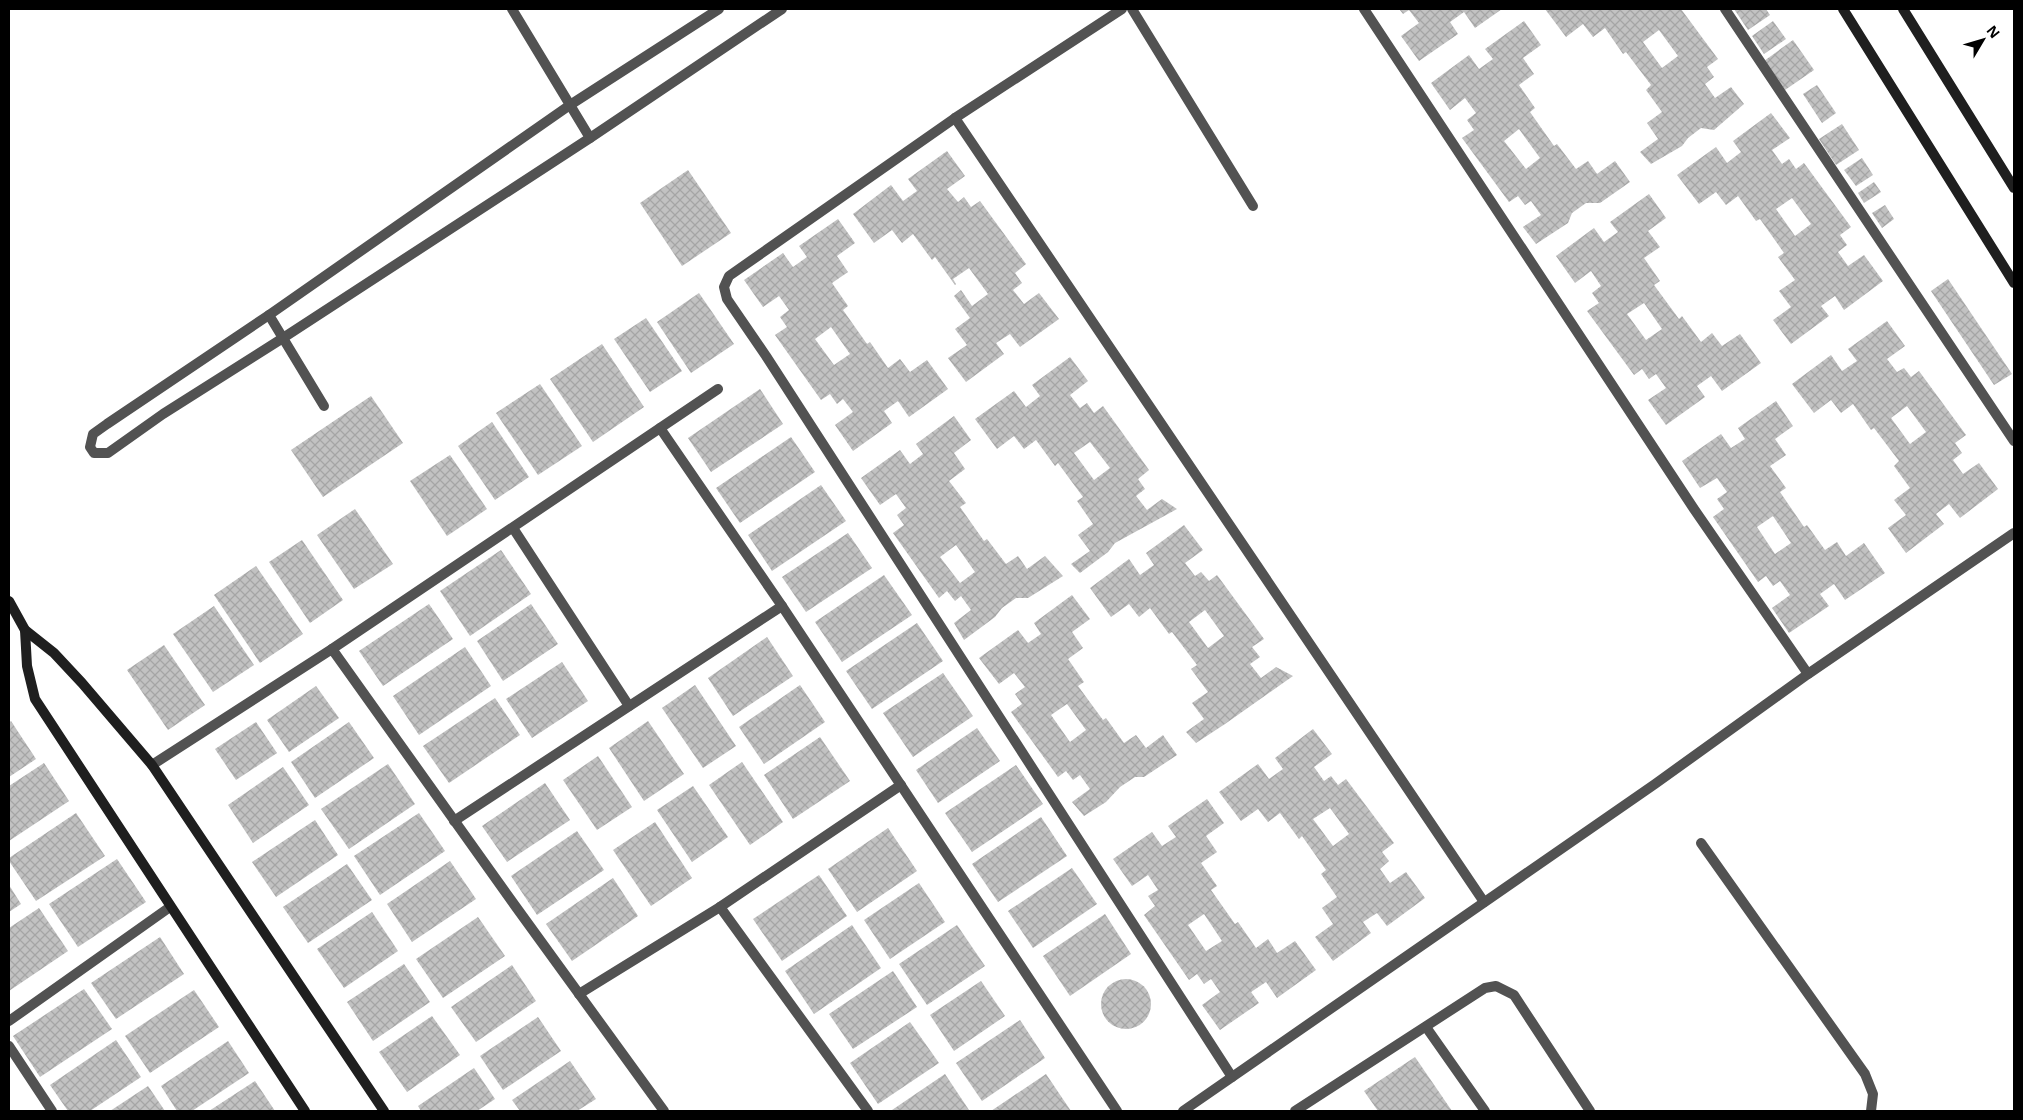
<svg xmlns="http://www.w3.org/2000/svg" width="2023" height="1120" viewBox="0 0 2023 1120" font-family="'Open Sans',sans-serif">
<style>
.building{fill:url(#building-cross-hatch);fill-rule:evenodd}
.lines{fill:none;stroke-linecap:round;stroke-linejoin:round}
.lane{stroke:#525252;stroke-width:10}
.street{stroke:#525252;stroke-width:10}
.secondary{stroke:#1f1f1f;stroke-width:10}
</style>
<defs>
<pattern id="building-cross-hatch" width="8" height="8" patternUnits="userSpaceOnUse" patternTransform="scale(1.25)"><rect width="8" height="8" fill="#c2c2c2"/><path d="M0 0l8 8M0 8l8-8" fill="none" stroke="#a5a5a5"/></pattern>
</defs>
<rect width="100%" height="100%" fill="#fff"/>
<!-- building -->
<g class="building">
<polygon points="1399,9 1502,9 1475,28 1464,12 1450,22 1458,34 1419,61 1401,36 1419,23 1409,10 1403,14"/>
<path d="M1545,9H1681L1718,59L1707,67L1714,77L1705,84L1715,98L1731,87L1744,104L1714,130L1701,128L1688,138L1682,146L1651,164L1640,152L1658,139L1647,123L1662,112L1646,90L1651,85L1626,52L1623,54L1605,28L1593,37L1583,24L1566,37ZM1659,30L1678,56L1662,68L1643,42Z"/>
<polygon points="1734,9 1766,9 1770,15 1748,30"/>
<path d="M1524,21L1541,45L1523,58L1534,74L1519,85L1535,108L1530,112L1554,146L1557,144L1576,169L1588,161L1597,174L1615,161L1630,182L1600,203H1586L1572,213L1568,223L1536,244L1523,227L1541,215L1531,201L1525,205L1518,196L1509,202L1462,138L1474,130L1467,120L1476,113L1465,98L1450,110L1431,83L1469,55L1479,69L1493,59L1485,49ZM1519,129L1540,158L1526,169L1504,141Z"/>
<polygon points="1773,21 1786,39 1764,54 1752,36"/>
<polygon points="1793,40 1814,70 1785,90 1764,61"/>
<polygon points="1817,85 1836,113 1822,123 1803,94"/>
<path d="M1771,113L1790,138L1772,150L1782,164L1789,159L1796,169L1804,163L1851,227L1840,235L1847,245L1838,252L1848,266L1864,255L1883,281L1844,310L1835,296L1821,306L1829,316L1791,344L1773,320L1791,307L1779,291L1795,280L1778,257L1784,253L1760,219L1756,221L1738,196L1726,205L1716,192L1699,204L1677,175L1716,147L1727,163L1741,152L1733,141ZM1792,198L1811,224L1795,236L1776,209Z"/>
<polygon points="1842,124 1859,150 1836,165 1819,139"/>
<polygon points="947,151 965,176 947,189 958,202 964,197 971,207 980,201 1026,264 1015,273 1022,283 1013,290 1024,304 1039,293 1059,319 1020,347 1010,334 996,343 1004,354 966,382 948,358 967,345 955,329 970,318 954,296 961,290 972,306 988,294 969,268 953,279 956,284 955,285 935,257 932,260 913,234 902,243 892,230 874,243 853,214 891,185 903,201 917,191 908,179"/>
<polygon points="1862,158 1873,175 1856,186 1844,170"/>
<polygon points="688,170 731,233 682,266 640,203"/>
<polygon points="1874,182 1881,192 1864,203 1858,193"/>
<path d="M1649,194L1666,218L1648,231L1660,247L1644,258L1660,281L1654,285L1679,319L1682,316L1701,342L1712,333L1722,346L1740,334L1761,363L1722,391L1711,376L1697,386L1705,397L1666,425L1648,400L1666,388L1656,374L1649,379L1642,369L1634,375L1587,311L1599,303L1592,293L1601,286L1591,271L1575,283L1556,256L1594,228L1604,242L1618,232L1610,222ZM1644,303L1662,329L1646,340L1627,314Z"/>
<polygon points="1885,205 1894,219 1882,228 1872,213"/>
<path d="M838,219L855,243L837,256L848,272L832,283L848,306L843,310L867,344L870,342L888,368L900,359L910,372L927,360L948,389L909,417L898,401L884,411L892,423L853,451L835,425L853,412L843,399L837,404L830,394L821,400L775,335L787,327L780,317L789,310L779,296L763,307L744,280L783,253L793,267L807,257L799,246ZM831,327L850,354L834,365L815,339Z"/>
<polygon points="1948,279 2012,374 1994,385 1931,291"/>
<polygon points="699,293 734,344 691,373 657,322"/>
<polygon points="646,318 682,371 650,392 614,339"/>
<path d="M1887,321L1905,346L1887,359L1897,372L1904,368L1911,377L1919,371L1966,435L1955,443L1962,453L1953,460L1963,474L1979,463L1998,489L1960,518L1949,504L1936,514L1944,524L1906,553L1888,528L1906,515L1894,500L1910,488L1894,466L1899,461L1874,428L1871,430L1853,404L1841,413L1831,400L1814,413L1792,384L1831,355L1842,371L1857,361L1848,349ZM1907,406L1926,432L1910,444L1891,418Z"/>
<polygon points="602,344 644,407 593,442 550,379"/>
<path d="M1070,357L1088,381L1070,395L1080,408L1087,403L1094,413L1103,406L1149,470L1138,479L1145,489L1136,496L1147,510L1162,499L1177,509L1115,543L1108,552L1080,573L1071,564L1090,551L1078,535L1093,524L1077,501L1083,497L1058,463L1055,466L1036,440L1024,449L1014,436L997,449L975,419L1014,391L1026,407L1040,396L1032,385ZM1090,442L1110,468L1094,480L1074,453Z"/>
<polygon points="540,384 582,446 538,475 496,413"/>
<polygon points="760,389 783,424 711,472 688,438"/>
<polygon points="371,396 403,443 323,497 291,450"/>
<path d="M1776,401L1793,426L1775,439L1786,455L1770,466L1786,488L1780,492L1804,527L1807,525L1825,550L1837,542L1846,556L1864,543L1885,573L1845,600L1834,584L1820,594L1829,606L1789,633L1772,608L1790,595L1780,581L1773,586L1766,576L1758,582L1713,517L1724,509L1717,499L1727,492L1717,478L1700,488L1682,461L1721,434L1731,448L1745,439L1738,428ZM1773,516L1791,543L1775,554L1757,527Z"/>
<path d="M954,416L971,440L954,453L965,469L949,481L966,503L960,507L984,541L987,539L1006,564L1018,556L1027,569L1045,556L1063,576L1028,598H1016L1002,608L995,617L964,640L954,623L971,610L961,596L955,601L947,591L939,598L893,533L904,525L897,515L906,508L896,494L880,505L861,478L900,450L910,464L923,454L916,444ZM956,545L975,572L960,583L940,557Z"/>
<polygon points="492,422 529,477 495,500 458,446"/>
<polygon points="791,437 815,472 740,523 716,488"/>
<polygon points="450,455 487,509 447,536 410,481"/>
<polygon points="821,485 846,521 772,571 748,535"/>
<polygon points="355,509 393,564 354,589 317,535"/>
<path d="M1184,525L1203,550L1185,563L1195,576L1201,572L1209,581L1217,575L1264,639L1252,647L1260,657L1250,664L1261,678L1276,667L1293,676L1225,724L1196,743L1186,732L1204,719L1192,703L1208,692L1191,669L1197,665L1172,632L1169,634L1150,608L1139,617L1129,604L1111,617L1090,588L1129,559L1140,575L1154,565L1146,553ZM1205,610L1224,636L1208,648L1189,622Z"/>
<polygon points="848,533 872,568 806,612 782,577"/>
<polygon points="302,540 343,600 310,623 269,562"/>
<polygon points="501,550 531,594 470,636 440,591"/>
<polygon points="256,566 303,634 260,663 214,595"/>
<polygon points="884,575 912,615 842,662 815,622"/>
<path d="M1072,595L1090,619L1072,632L1083,648L1068,659L1084,682L1078,686L1103,720L1106,718L1124,743L1136,735L1146,748L1163,735L1177,755L1144,777H1135L1120,787L1106,802L1084,816L1072,802L1090,789L1080,775L1073,780L1066,771L1058,777L1011,712L1022,704L1015,694L1025,687L1014,673L999,684L979,658L1018,630L1028,643L1041,634L1034,623ZM1067,704L1086,730L1070,742L1051,715Z"/>
<polygon points="429,604 453,639 383,686 359,651"/>
<polygon points="531,604 558,644 503,681 477,641"/>
<polygon points="214,606 254,665 213,692 173,634"/>
<polygon points="917,623 943,661 872,709 846,671"/>
<polygon points="767,637 793,676 733,716 708,678"/>
<polygon points="164,645 205,705 168,730 127,670"/>
<polygon points="465,647 491,686 419,735 393,696"/>
<polygon points="562,662 588,701 532,738 506,699"/>
<polygon points="943,673 973,716 913,757 883,713"/>
<polygon points="695,685 736,746 703,768 662,708"/>
<polygon points="800,685 825,722 764,764 739,727"/>
<polygon points="316,686 339,718 289,752 267,720"/>
<polygon points="495,698 520,735 449,783 423,746"/>
<polygon points="11,721 36,759 9,777 9,723"/>
<polygon points="648,721 684,774 644,801 609,748"/>
<polygon points="256,722 277,753 236,780 215,749"/>
<polygon points="349,722 374,758 315,798 291,762"/>
<polygon points="977,728 1000,761 938,803 916,770"/>
<path d="M1313,729L1332,754L1314,767L1324,781L1331,776L1338,785L1346,779L1394,843L1382,852L1389,861L1380,869L1390,883L1406,872L1425,898L1387,926L1377,913L1363,922L1371,933L1333,961L1315,937L1333,924L1322,908L1337,897L1321,874L1326,870L1302,836L1299,839L1280,813L1268,822L1258,809L1241,821L1219,792L1258,764L1269,779L1283,769L1275,758ZM1330,808L1349,834L1333,846L1313,819Z"/>
<polygon points="820,737 850,781 793,819 764,775"/>
<polygon points="598,756 632,807 597,830 563,780"/>
<polygon points="742,762 783,822 750,845 709,785"/>
<polygon points="44,763 69,801 9,841 9,786"/>
<polygon points="388,764 415,804 349,849 321,809"/>
<polygon points="1016,765 1043,804 972,852 945,813"/>
<polygon points="283,767 309,805 253,843 228,805"/>
<polygon points="545,783 570,820 507,862 482,826"/>
<polygon points="693,786 728,837 692,862 657,810"/>
<path d="M1207,799L1224,823L1206,836L1217,852L1201,863L1217,886L1211,890L1235,924L1238,922L1256,948L1268,939L1277,953L1295,941L1316,970L1277,998L1266,982L1251,992L1259,1003L1220,1030L1202,1005L1220,992L1211,979L1204,984L1197,974L1189,980L1144,915L1155,906L1148,896L1158,890L1148,875L1132,886L1113,859L1152,832L1162,846L1176,837L1168,826ZM1204,914L1222,941L1206,951L1188,925Z"/>
<polygon points="76,813 105,856 36,901 9,861 9,858"/>
<polygon points="419,813 445,851 380,895 354,856"/>
<polygon points="1041,817 1067,856 998,902 972,864"/>
<polygon points="315,820 338,855 276,897 252,862"/>
<polygon points="655,822 692,878 651,906 613,850"/>
<polygon points="888,828 917,871 857,912 828,869"/>
<polygon points="577,831 604,870 537,915 511,876"/>
<polygon points="117,859 146,902 78,947 49,904"/>
<polygon points="450,861 476,899 412,942 387,904"/>
<polygon points="347,864 372,900 308,943 283,907"/>
<polygon points="1072,868 1097,904 1033,948 1008,911"/>
<polygon points="819,875 847,916 782,961 753,919"/>
<polygon points="613,878 638,916 572,961 546,924"/>
<polygon points="919,883 945,922 890,959 864,920"/>
<polygon points="9,885 21,904 9,912"/>
<polygon points="39,908 68,951 9,991 9,928"/>
<polygon points="372,912 398,951 344,988 317,949"/>
<polygon points="1105,914 1131,954 1070,996 1043,956"/>
<polygon points="478,917 505,956 443,998 416,959"/>
<polygon points="852,925 881,968 814,1014 785,971"/>
<polygon points="957,925 985,966 927,1005 899,964"/>
<polygon points="160,937 184,974 116,1019 91,983"/>
<polygon points="404,964 430,1002 373,1041 347,1002"/>
<polygon points="512,965 536,1001 476,1042 451,1007"/>
<polygon points="893,971 917,1007 853,1049 829,1014"/>
<circle cx="1126" cy="1004" r="25"/>
<polygon points="981,981 1005,1016 954,1051 930,1015"/>
<polygon points="84,989 112,1029 40,1077 13,1036"/>
<polygon points="194,990 219,1027 150,1073 125,1036"/>
<polygon points="432,1016 460,1055 407,1092 379,1052"/>
<polygon points="538,1017 561,1051 503,1090 480,1056"/>
<polygon points="1020,1020 1045,1058 982,1101 956,1063"/>
<polygon points="910,1022 939,1063 878,1104 850,1063"/>
<polygon points="116,1040 141,1077 90,1111 68,1111 50,1085"/>
<polygon points="228,1041 249,1073 192,1111 177,1111 161,1086"/>
<polygon points="1415,1057 1452,1111 1378,1111 1364,1091"/>
<polygon points="570,1061 596,1099 577,1111 520,1111 512,1100"/>
<polygon points="474,1068 495,1099 477,1111 421,1111 418,1106"/>
<polygon points="945,1074 969,1110 967,1111 893,1111 892,1110"/>
<polygon points="1046,1074 1071,1111 991,1111"/>
<polygon points="255,1081 275,1111 209,1111"/>
<polygon points="148,1086 165,1111 110,1111"/>
</g>
<g class="lines">
<!-- lane -->
<g class="lane">
<polyline points="512,9 590,138"/>
<polyline points="719,9 570,105 269,315 107,424 93,434 90,447 94,453 108,453 163,414 283,338 590,138 782,9"/>
<polyline points="269,315 324,406"/>
<polyline points="1701,843 1865,1074 1873,1094 1871,1111"/>
<polyline points="1426,1027 1485,1111"/>
<polyline points="1295,1111 1485,988 1496,986 1514,995 1590,1111"/>
</g>
<!-- street -->
<g class="street">
<polyline points="1122,9 955,118 729,276 724,287 727,299 766,356 1232,1077"/>
<polyline points="1132,9 1253,206"/>
<polyline points="1364,9 1694,509 1808,674"/>
<polyline points="1725,9 2014,441"/>
<polyline points="955,118 1484,902"/>
<polyline points="660,428 782,606 1117,1111"/>
<polyline points="513,528 629,706"/>
<polyline points="332,649 718,389"/>
<polyline points="152,765 332,649 516,907 664,1111"/>
<polyline points="454,821 782,606"/>
<polyline points="720,907 901,785"/>
<polyline points="579,994 720,907 868,1111"/>
<polyline points="9,1021 170,907"/>
<polyline points="9,1046 52,1111"/>
<polyline points="1183,1111 1655,784 1808,674 2014,533"/>
</g>
<!-- secondary -->
<g class="secondary">
<polyline points="1843,9 2014,283"/>
<polyline points="1903,9 2014,188"/>
<polyline points="9,601 25,630 54,653 82,683 152,765 384,1111"/>
<polyline points="25,630 27,666 35,699 305,1111"/>
</g>
</g>
<!-- border -->
<rect width="2023" height="1120" fill="none" stroke="#000000" stroke-width="20"/>
<!-- north arrow -->
<g transform="translate(1983 40) rotate(52)" stroke="#ffffff" stroke-width="4" paint-order="stroke">
<path d="M0-4L9 19L0 12L-9 19Z" fill="#000000"/>
<text y="-8" font-size="14" font-weight="bold" text-anchor="middle" fill="#000000">N</text>
</g>
</svg>
